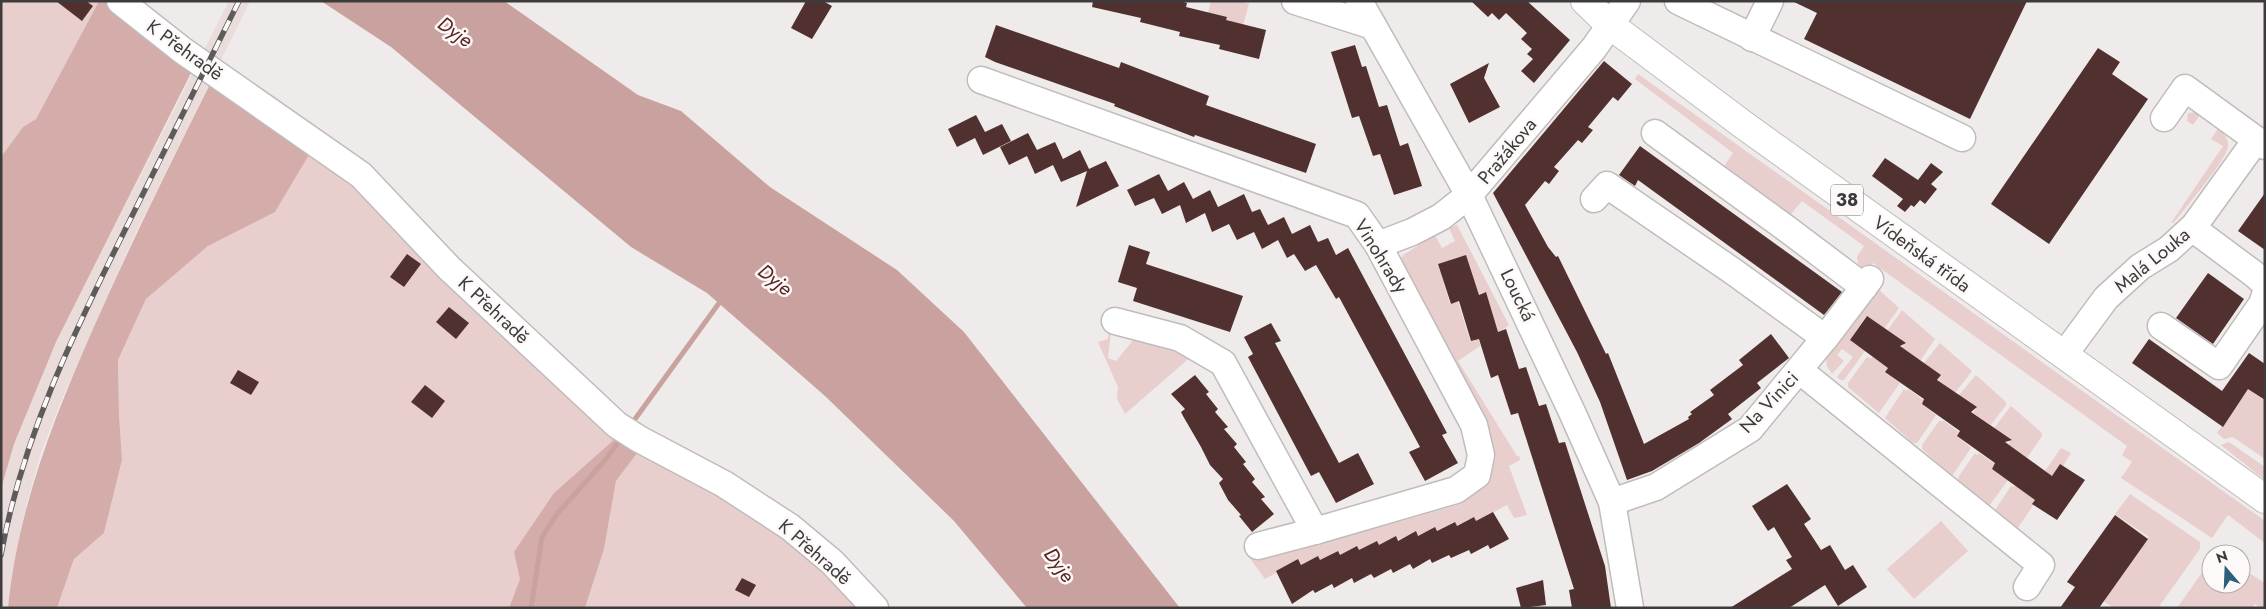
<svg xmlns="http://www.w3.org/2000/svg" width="2266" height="609" viewBox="0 0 2266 609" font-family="Jost,sans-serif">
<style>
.built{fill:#eadcdb}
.green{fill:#e8cecd}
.forest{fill:#d4aca9}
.water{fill:#c9a29f}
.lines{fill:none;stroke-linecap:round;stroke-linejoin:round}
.stream{stroke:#c9a29f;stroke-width:5}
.building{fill:#51312f}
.minor-casing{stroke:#c0bcbc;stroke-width:29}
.major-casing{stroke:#c0bcbc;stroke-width:30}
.minor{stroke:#fff;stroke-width:26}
.major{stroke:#fff;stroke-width:28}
.rail-casing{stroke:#5e5b5b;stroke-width:5.5}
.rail{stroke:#fdf9f8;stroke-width:4;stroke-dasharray:11;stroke-linecap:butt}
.labels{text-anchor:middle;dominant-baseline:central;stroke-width:5;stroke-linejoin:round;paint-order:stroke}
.shield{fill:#fdf9f8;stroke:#777474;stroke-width:1}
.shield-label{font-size:18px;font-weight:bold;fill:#3d3b3b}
.street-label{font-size:19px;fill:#3d3b3b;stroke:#fdf9f8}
.water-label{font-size:20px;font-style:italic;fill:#592524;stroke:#fdf9f8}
</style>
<rect width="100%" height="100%" fill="#f0ebeb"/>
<!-- built -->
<polygon class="built" points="229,1 250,1 131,243 60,404 41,453 28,499 18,543 8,608 1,608 1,489 14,444 56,342"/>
<!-- green -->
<g class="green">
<polygon points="1,1 99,1 36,119 23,127 1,157"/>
<polygon points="1211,1 1242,1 1249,4 1243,25 1225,21 1208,13"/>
<polygon points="1638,74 2265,521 2265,543 2228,515 2212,538 2121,478 2132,462 2122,455 2127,446 1873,263 1866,271 1858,264 1857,257 1864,246 1802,201 1791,214 1787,214 1725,169 1725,165 1733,153 1635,79"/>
<path d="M2198,112L2223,125L2220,130C2225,135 2229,139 2228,147C2226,160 2190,202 2180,215L2174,222L2171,223L2223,146L2211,139L2219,127L2200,115L2193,125L2187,121L2188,113Z"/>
<polygon points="312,150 330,161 618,436 554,493 509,608 57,608 74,559 104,533 122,460 119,414 118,360 146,299 208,246 275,212"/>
<path d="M1457,225L1509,325L1498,333L1485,292L1478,295L1465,256L1438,264L1450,304L1458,302L1470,341L1479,339L1480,346L1458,361L1517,456H1519L1520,460L1509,466L1527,515L1514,518L1507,505L1475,522L1474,517L1456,526L1454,522L1436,531L1434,528L1417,536L1415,532C1392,544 1366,550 1340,556L1337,551L1321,561L1318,556L1301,565L1297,561L1265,579L1243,549L1255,538L1303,546L1395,523L1461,504L1473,495L1471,492L1482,477L1399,264L1403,255L1435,235L1442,248L1455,241L1449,228Z"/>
<polygon points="1877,288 1899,308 1884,329 1866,316 1850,340 1865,351 1844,380 1840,380 1837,377 1853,357 1842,349 1837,355 1844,361 1832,374 1827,366 1826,357"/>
<polygon points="1902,310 1935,339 1920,361 1901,349 1904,344 1887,331"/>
<polygon points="1111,311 1113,313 1108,358 1116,361 1134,339 1194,354 1125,414 1117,399 1118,387 1098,342 1108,339"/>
<polygon points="1940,343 1972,371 1955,393 1938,381 1940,376 1923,364"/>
<polygon points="1867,357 1871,358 1873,357 1888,367 1885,372 1900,383 1879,413 1848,387 1848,383"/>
<polygon points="2265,364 2265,378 2254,393 2265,401 2265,459 2233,437 2224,439 2217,433"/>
<polygon points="1976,375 2006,402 2006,405 1991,425 1973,413 1976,408 1958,396"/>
<polygon points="1904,389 1906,391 1908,389 1923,400 1922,404 1936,415 1917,443 1913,443 1885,418"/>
<polygon points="2011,406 2042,433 2042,436 2027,458 2009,445 2010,440 1994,428"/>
<polygon points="1939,421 1944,421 1959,432 1957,436 1971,448 1952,476 1922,449 1922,445"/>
<polygon points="2229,442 2265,467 2265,480 2221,445"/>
<polygon points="641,448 747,506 865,608 585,608 604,549 616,481"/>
<polygon points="2061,448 2071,453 2063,466 2060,464 2018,528 1995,510 2011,486 2013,487 2048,473 2045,471"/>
<polygon points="1975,453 1977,455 1979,453 1995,464 1992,469 2008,480 1989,506 1958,481 1959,476"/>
<polygon points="2130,494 2200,542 2200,549 2158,608 2114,608 2103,601 2149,537 2115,514"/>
<polygon points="1941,521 1968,551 1914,599 1887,569"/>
<polygon points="2211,560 2211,584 2241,584 2241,568 2265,583 2265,608 2260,608 2255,604 2252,608 2177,608"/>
</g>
<!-- forest -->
<g class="forest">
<polygon points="99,1 109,1 191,73 56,342 14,444 1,489 1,157 23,127 36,119"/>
<path d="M209,86L312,150L275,212L208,246L146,299L118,360L119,414L122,460L104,533L74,559L57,608H8C18,508 53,420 93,329C129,247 169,166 209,86Z"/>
<polygon points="618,436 641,448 616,481 604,549 585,608 509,608 520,579 514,552 554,493"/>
</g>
<!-- water -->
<polygon class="water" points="321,1 504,1 638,95 681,111 770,187 897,270 964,332 1180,608 1027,608 954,521 825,396 707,293 631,247 391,47"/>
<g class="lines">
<!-- stream -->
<g class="stream">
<polyline points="630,426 722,299"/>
<polyline points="531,608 542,537 557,514 606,459 622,437"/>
</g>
</g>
<!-- building -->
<g class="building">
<polygon points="56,1 86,1 93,6 82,21"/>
<polygon points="806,1 823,1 832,6 812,39 791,28"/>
<polygon points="1093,1 1180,1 1187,3 1186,7 1227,17 1226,20 1266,30 1259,59 1219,49 1220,45 1179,36 1180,32 1140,22 1141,18 1092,7"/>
<polygon points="1471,1 1527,1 1570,40 1534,83 1521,71 1533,59 1527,54 1532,49 1521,39 1527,33 1506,13 1499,20 1492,13 1488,17"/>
<polygon points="1792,1 2027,1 1970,119 1804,39 1817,13"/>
<polygon points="996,25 1119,68 1121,62 1209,96 1206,105 1316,144 1306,173 1195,135 1194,137 1114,106 1115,104 995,62 985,57"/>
<polygon points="1355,45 1362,67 1366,66 1379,107 1387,105 1400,146 1408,143 1422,186 1394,195 1380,154 1373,156 1359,116 1352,118 1331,52"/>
<polygon points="2098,48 2120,62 2112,74 2148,99 2049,244 1991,204"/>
<polygon points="1604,61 1632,84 1618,101 1613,97 1588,127 1593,130 1582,143 1578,140 1554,167 1559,171 1549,184 1545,181 1525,205 1548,247 1556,257 1558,256 1606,354 1608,353 1644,444 1689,419 1688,417 1692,414 1690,412 1714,395 1710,390 1743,365 1739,360 1771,334 1789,358 1757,383 1761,388 1728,414 1732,419 1699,443 1652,471 1627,480 1600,402 1577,352 1493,193"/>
<polygon points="1489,63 1484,78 1500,107 1469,123 1450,84"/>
<polygon points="976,115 985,132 1002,124 1011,141 983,155 975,138 957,147 948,129"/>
<polygon points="1028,133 1037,150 1055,142 1063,159 1080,150 1089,169 1106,161 1119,186 1076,207 1087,171 1061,182 1053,165 1035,174 1027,156 1009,165 1000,147"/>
<polygon points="1640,146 1842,292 1824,315 1638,180 1635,186 1619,175"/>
<polygon points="1885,158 1918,180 1931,163 1943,172 1931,184 1937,189 1925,204 1920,200 1914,207 1911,205 1905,212 1897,206 1903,199 1872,176"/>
<polygon points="1159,174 1168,191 1184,182 1193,199 1210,190 1218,207 1244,194 1252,212 1260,209 1268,225 1284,217 1292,234 1310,225 1318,242 1328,238 1336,255 1348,248 1447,433 1442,435 1458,463 1425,481 1409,452 1420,447 1339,297 1336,299 1316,265 1305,271 1294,254 1287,258 1278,240 1262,249 1254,232 1237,240 1229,224 1212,232 1205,213 1186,223 1180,205 1162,214 1154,198 1135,206 1127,190"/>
<polygon points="2265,193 2265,250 2238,231"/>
<polygon points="1129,245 1150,252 1146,264 1243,296 1230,332 1133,301 1137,288 1118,282"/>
<polygon points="407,254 421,264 404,287 390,277"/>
<polygon points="1466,255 1479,295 1486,292 1498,332 1506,329 1519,369 1526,367 1539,406 1546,404 1559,443 1565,442 1605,566 1611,608 1572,608 1569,590 1574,589 1518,413 1511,415 1498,375 1491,378 1479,339 1471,341 1459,301 1451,304 1438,264"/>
<polygon points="2208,273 2244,299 2213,344 2176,318"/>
<polygon points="449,307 469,323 456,339 436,322"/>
<polygon points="1867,316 1906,343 1900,346 1941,375 1937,380 1977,407 1971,412 2012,440 2005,442 2052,476 2060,464 2085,480 2057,520 2032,504 2035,500 1992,469 1995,463 1957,436 1960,431 1922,404 1924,399 1885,372 1888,368 1850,340"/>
<polygon points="1271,323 1281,341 1275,343 1339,463 1358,453 1374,484 1336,503 1319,472 1311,476 1248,357 1253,354 1244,337"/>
<polygon points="2149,339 2222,391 2249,353 2265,364 2265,400 2248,389 2223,427 2132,363"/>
<polygon points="238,370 259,382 251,395 230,383"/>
<polygon points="1195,375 1209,392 1206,394 1218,409 1215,412 1228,427 1224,429 1237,444 1234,447 1246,462 1243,464 1255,479 1252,482 1265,497 1261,499 1274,514 1252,532 1239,516 1241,515 1228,500 1219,483 1223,479 1210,465 1201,447 1183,416 1181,412 1185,409 1171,394"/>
<polygon points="425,385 445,401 432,418 411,402"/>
<polygon points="1787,484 1811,519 1804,524 1821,550 1830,545 1845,570 1853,565 1867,587 1838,606 1825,585 1789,608 1730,608 1792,569 1786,560 1792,557 1774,527 1768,531 1752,506"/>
<polygon points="1493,512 1509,539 1490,549 1488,545 1471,554 1469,550 1451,558 1449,555 1432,563 1430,559 1413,569 1410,564 1393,573 1391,569 1374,578 1371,574 1354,583 1352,578 1334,588 1332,584 1315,593 1313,590 1292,604 1276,571 1298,559 1301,565 1318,556 1320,560 1338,551 1340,555 1357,546 1359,550 1377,541 1379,545 1396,536 1398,541 1416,531 1418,536 1435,527 1437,531 1455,522 1457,526 1474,517 1476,521"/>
<polygon points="2115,515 2148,539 2099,608 2060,608 2075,587 2067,582"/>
<polygon points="742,578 756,585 749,597 735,590"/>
<polygon points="1543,580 1546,605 1521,608 1516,588"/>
</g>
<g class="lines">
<!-- minor casing -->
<g class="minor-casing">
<g id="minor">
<polyline points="120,1 182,50 361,175 449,268 617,425 639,439 724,484 790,527 832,562 875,608"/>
<polyline points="1295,1 1373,26"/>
<polyline points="1359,1 1469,195 1572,412 1612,502 1630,608"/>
<polyline points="1678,1 1962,138"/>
<polyline points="1752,38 1770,1"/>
<polyline points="981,80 1357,215 1378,245 1474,425 1481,455 1477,475 1456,490 1315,531 1258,546"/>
<polyline points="2164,118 2185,88 2265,146"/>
<polyline points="1655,133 1787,229 1864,287"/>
<polyline points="1594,199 1607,185 1734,272 1825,338"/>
<polyline points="2192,228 2254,274 2265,284"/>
<polyline points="1378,245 1412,232 1441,217 1469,195 1594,48 1627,1"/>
<polyline points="1115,321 1180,338 1223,363 1315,531"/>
<polyline points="2161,326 2219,366 2262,304 2265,295"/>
<polyline points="2064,355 2106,298 2140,267 2169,249 2194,226 2256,140"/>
<polyline points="1799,370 2041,565 2027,587"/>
<polyline points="1612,502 1656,487 1750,429 1829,333 1870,279"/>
</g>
</g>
<!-- major casing -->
<g class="major-casing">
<polyline id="major" points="1585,1 1610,25 1745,126 2265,499"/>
</g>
<!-- minor -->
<use href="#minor" class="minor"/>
<!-- major -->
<use href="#major" class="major"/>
<!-- rail casing -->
<g class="rail-casing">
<path id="rail" d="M1,555C22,438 75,330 128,224C165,150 202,76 239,1"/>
</g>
<!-- rail -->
<use href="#rail" class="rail"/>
</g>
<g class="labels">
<!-- shield labels -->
<rect class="shield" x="1831" y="184.5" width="32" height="31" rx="4"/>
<g class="shield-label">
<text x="1847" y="200">38</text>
</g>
<!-- street labels -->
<g class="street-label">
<text transform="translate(185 50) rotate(36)">K Přehradě</text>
<text transform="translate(1507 151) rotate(-50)">Pražákova</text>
<text transform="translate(1922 254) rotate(36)">Vídeňská třída</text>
<text transform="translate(1381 256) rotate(58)">Vinohrady</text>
<text transform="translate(2152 260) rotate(-39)">Malá Louka</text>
<text transform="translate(1518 295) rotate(64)">Loucká</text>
<text transform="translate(494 310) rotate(43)">K Přehradě</text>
<text transform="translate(1769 402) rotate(-47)">Na Vinici</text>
<text transform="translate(815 552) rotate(41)">K Přehradě</text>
</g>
<!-- water labels -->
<g class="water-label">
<text transform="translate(455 32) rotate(35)">Dyje</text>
<text transform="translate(775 280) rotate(39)">Dyje</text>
<text transform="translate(1059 565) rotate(54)">Dyje</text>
</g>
</g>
<!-- border -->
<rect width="2266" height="609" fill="none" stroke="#3d3b3b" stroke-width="5"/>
<!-- north arrow -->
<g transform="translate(2226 569) rotate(341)"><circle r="24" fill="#fdf9f8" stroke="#b0adac"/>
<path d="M0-4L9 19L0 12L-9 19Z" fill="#2c5f7c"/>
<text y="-8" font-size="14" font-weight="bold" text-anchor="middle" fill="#3d3b3b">N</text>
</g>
</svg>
